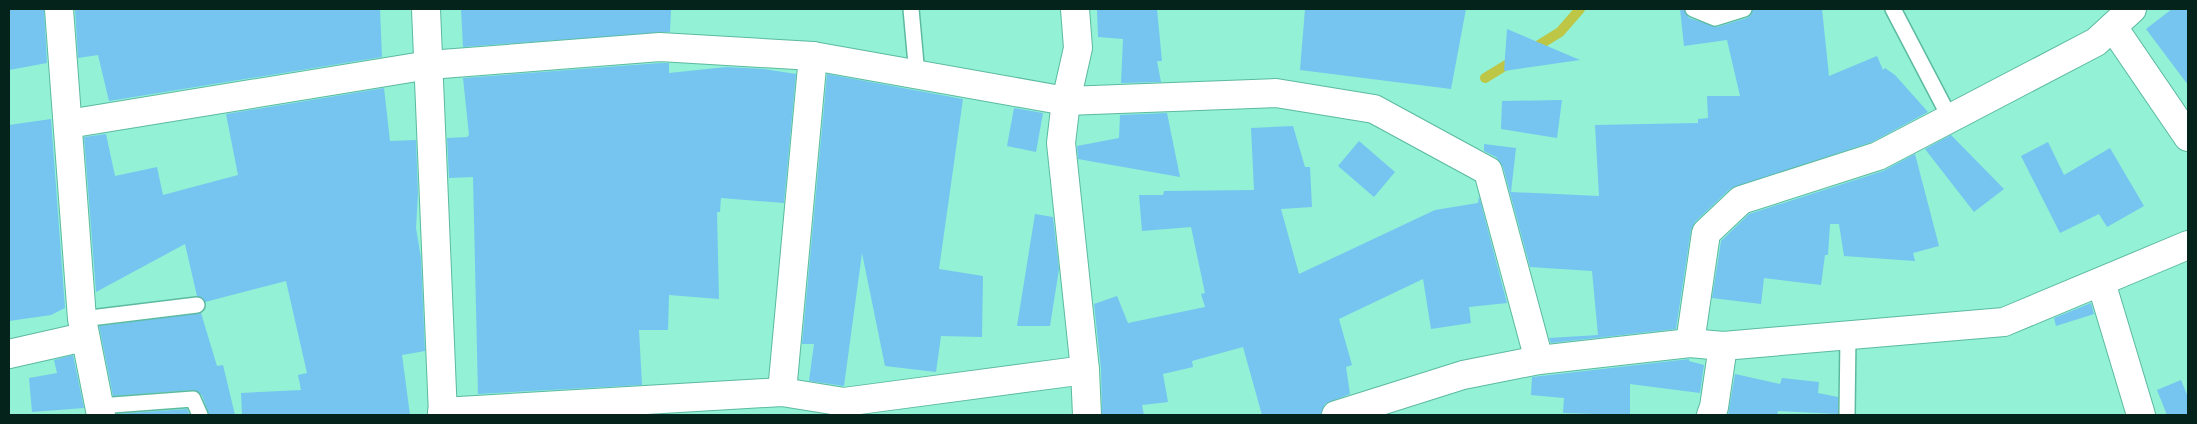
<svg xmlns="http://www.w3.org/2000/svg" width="2197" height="424" font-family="Rubik,sans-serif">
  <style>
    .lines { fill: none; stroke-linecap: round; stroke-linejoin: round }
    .stream { stroke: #bec646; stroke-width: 10 }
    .building { fill: #75c5f0 }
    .service-casing { stroke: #5bbaa0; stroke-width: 18 }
    .minor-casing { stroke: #5bbaa0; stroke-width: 30 }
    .tertiary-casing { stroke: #5bbaa0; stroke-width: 30 }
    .service { stroke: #fff; stroke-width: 15 }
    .minor { stroke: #fff; stroke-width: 28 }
    .tertiary { stroke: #fff; stroke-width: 28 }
  </style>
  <rect width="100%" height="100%" fill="#93f1d5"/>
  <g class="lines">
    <!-- stream -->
    <g class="stream">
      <path d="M1531 50 1560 32 1580 9"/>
      <path d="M1485 78 1516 59"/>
    </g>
  </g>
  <!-- building -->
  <g class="building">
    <path d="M9 9H44L47 63 9 70Z"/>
    <path d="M75 9H380L382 57 109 101 98 55 78 58Z"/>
    <path d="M461 9H671L670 32 463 47Z"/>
    <path d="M1097 9H1157L1162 61H1157L1161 82 1121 83 1123 39 1098 37Z"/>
    <path d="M1305 9H1466L1451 89 1300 70Z"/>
    <path d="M1680 9H1684L1689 18 1717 27 1747 18 1751 15 1753 9H1822L1829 76 1877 56 1883 70 1885 68 1895 75 1928 112 1872 142 1730 189 1695 222 1691 230 1676 329 1551 343 1549 338 1598 335 1592 271 1530 267 1503 167 1496 157 1484 151V144L1516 148 1511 192 1599 196 1595 125 1698 123V119L1708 118 1707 96H1740L1727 40 1684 46Z"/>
    <path d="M2172 9H2188V85L2146 29Z"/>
    <path d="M1507 29 1580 60 1504 71Z"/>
    <path d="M660 63H669V73L726 67 764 69 796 74 784 203 721 198 720 212H717L719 299 669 295 668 330H639L642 385 478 394 473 177 449 178 447 138 467 137 469 135 463 78Z"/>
    <path d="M827 74 963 99 939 269 983 276 982 337 941 336 936 372 885 366 862 253 844 386 809 381 814 344H802Z"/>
    <path d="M384 88 390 141 416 140 418 194 416 228 421 258 425 351 402 355 410 415H242L241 393 301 390 298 375 307 373 286 281 205 302 197 296 185 244 96 292 84 137 106 134 115 176 157 167 163 195 238 175 226 114Z"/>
    <path d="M1562 100 1557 138 1501 129 1502 101Z"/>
    <path d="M1014 108 1043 113 1036 152 1007 146Z"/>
    <path d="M1167 113 1180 177 1078 159 1077 146 1119 138 1120 115Z"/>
    <path d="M51 119 65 308 51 315 9 321V125Z"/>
    <path d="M1293 126 1305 167H1310L1312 207 1281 209 1299 274 1435 210 1478 203 1479 196 1507 303 1469 307 1471 323 1431 329 1423 279 1339 319 1352 365 1346 367 1350 394 1325 404 1321 414 1262 415 1243 347 1192 361 1193 367 1163 374 1168 402 1142 405 1144 415H1102L1101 369 1094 304 1117 296 1128 323 1205 307 1201 294 1205 293 1191 227 1142 231 1139 195H1163L1164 191 1254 190 1251 128Z"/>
    <path d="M1951 135 2004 189 1974 212 1925 149Z"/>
    <path d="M1359 141 1395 172 1374 197 1338 166Z"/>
    <path d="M2048 142 2064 175 2110 148 2144 206 2107 227 2099 214 2060 233 2021 156Z"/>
    <path d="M1915 154 1939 246 1913 253 1915 261 1844 256 1839 224H1830L1828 255H1825L1821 285 1764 278 1761 304 1712 298 1721 241 1749 214 1883 171Z"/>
    <path d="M1035 214 1053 217 1059 269 1050 326H1017Z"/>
    <path d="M2091 303 2094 314 2056 326 2054 318Z"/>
    <path d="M201 313 217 366 223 365 235 415H209L202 395 193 390 113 396 99 326Z"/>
    <path d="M73 355 84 408 32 412 29 378 57 373 54 360Z"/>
    <path d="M1689 359V361L1704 365 1700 393 1630 384V415L1563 413 1564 398 1531 395 1532 377Z"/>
    <path d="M1735 374 1780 384 1782 378 1819 382 1818 393 1838 397V414L1778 411 1777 415H1728Z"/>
    <path d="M2181 380 2188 397V415H2167L2157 390Z"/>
    <path d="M187 409 190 415H116V414Z"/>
  </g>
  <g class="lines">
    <defs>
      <g id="service">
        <path d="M911 9 917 75"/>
        <path d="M1693 9 1715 18 1744 9"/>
        <path d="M1893 9 1950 118"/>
        <path d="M82 319 197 305"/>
        <path d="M99 406 193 399 200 415"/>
        <path d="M1847 415 1848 335"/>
      </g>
      <g id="minor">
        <path d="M59 9 82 319 101 415"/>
        <path d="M1075 9 1078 48 1066 101 1061 143 1085 370 1087 415"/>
        <path d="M2113 27 2188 137"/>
        <path d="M68 124 429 65 660 47 813 56 1066 101 1276 93 1374 109 1488 171 1539 360"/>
        <path d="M2101 282 2141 415"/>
        <path d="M1690 343 1706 233 1741 200 1878 156 2096 42 2132 9"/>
        <path d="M9 354 84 337"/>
        <path d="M782 392 813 56"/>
        <path d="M442 412 782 392 844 402 1085 370"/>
        <path d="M1336 415 1463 375 1539 360 1690 343 1723 346 2004 322 2188 245"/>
        <path d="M1711 415 1714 407 1723 346"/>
      </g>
      <path id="tertiary" d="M426 9 443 415"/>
    </defs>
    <!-- service casing -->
    <use href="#service" class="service-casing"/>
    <!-- minor casing -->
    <use href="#minor" class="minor-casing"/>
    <!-- tertiary casing -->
    <use href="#tertiary" class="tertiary-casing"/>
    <!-- service -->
    <use href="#service" class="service"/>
    <!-- minor -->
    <use href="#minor" class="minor"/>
    <!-- tertiary -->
    <use href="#tertiary" class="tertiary"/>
  </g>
  <!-- border -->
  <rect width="2197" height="424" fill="none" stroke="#04231b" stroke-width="20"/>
</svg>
